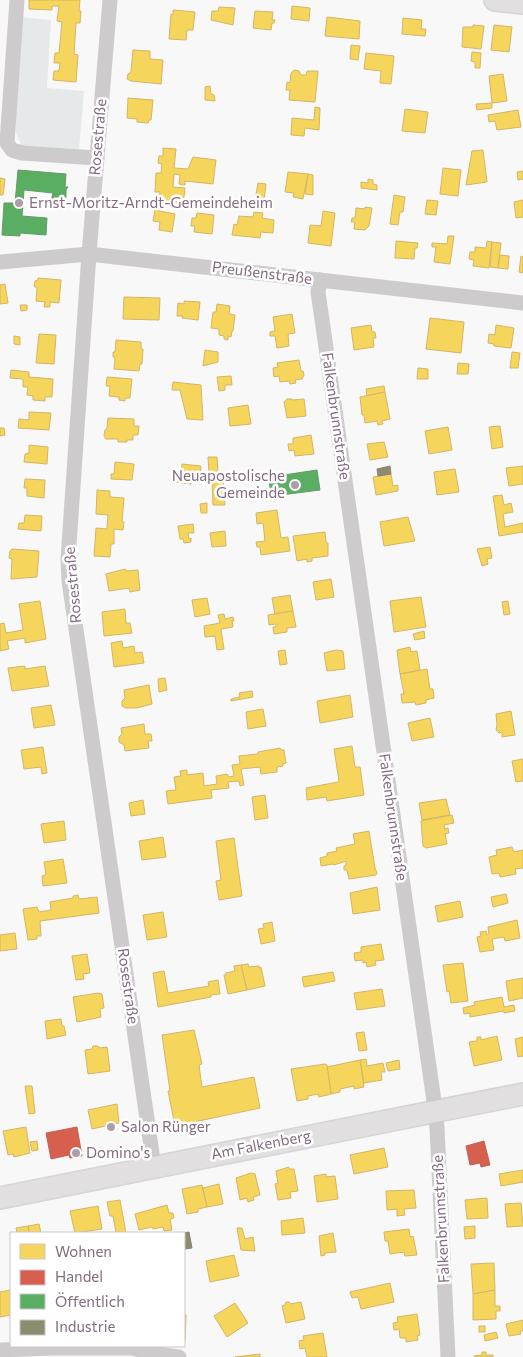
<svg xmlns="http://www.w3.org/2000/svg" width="523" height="1357" font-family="Commissioner,sans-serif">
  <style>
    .green { fill: #e6e9ea }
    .homes { fill: #f6d55c; stroke: #d4b567 }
    .shops { fill: #d6604d; stroke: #bd635c }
    .public { fill: #5aae61; stroke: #679a6a }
    .industry { fill: #8c8c6e; stroke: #8a8273 }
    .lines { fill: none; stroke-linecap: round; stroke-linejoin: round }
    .secondary-casing { stroke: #d6d5d6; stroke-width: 24 }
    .street { stroke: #cecbcd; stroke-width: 15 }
    .secondary { stroke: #e1dfe0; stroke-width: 21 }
    .poi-dot { fill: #ad9caa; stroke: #fff; stroke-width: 2 }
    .labels { text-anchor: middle; stroke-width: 5; stroke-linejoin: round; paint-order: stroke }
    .street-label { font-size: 15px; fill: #846b80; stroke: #fff }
    .poi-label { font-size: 15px; fill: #846b80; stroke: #fff; text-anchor: start }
  </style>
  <rect width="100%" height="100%" fill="#f8f8f8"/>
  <!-- green -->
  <path class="green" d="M20 17 51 20 47 88 84 91 79 149 22 146 16 133V86Z"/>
  <!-- homes -->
  <g class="homes">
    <path d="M29 0H80L79 11H81L80 23H76L74 54 78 55 76 82 53 80 54 71H59L60 63H54L55 53H59L62 22 57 21 59 6H52V10L29 9Z"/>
    <path d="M292 6 310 8 309 21 291 19Z"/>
    <path d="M219 7 235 8 233 25 211 20 212 11H218Z"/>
    <path d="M173 10 195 12 193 30H187L186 40 169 39 171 14 173 15Z"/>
    <path d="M255 11 273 12 272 20H275L274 23H272L271 30 253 28Z"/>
    <path d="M327 17 360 21 359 39 325 36Z"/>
    <path d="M403 18 422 20 421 29H426L425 36 402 34Z"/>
    <path d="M473 25 484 26 481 49 462 47 463 27H473Z"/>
    <path d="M494 25 512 27 509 52 491 50Z"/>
    <path d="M351 45 360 46 358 60 350 59Z"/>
    <path d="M133 50 150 51V59L163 60 161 84 131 81 127 79 128 74 131 72Z"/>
    <path d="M472 52 481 53 480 68H475V62L471 61Z"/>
    <path d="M366 53 394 56 391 84 380 83 381 71 364 69Z"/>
    <path d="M294 70 299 71 301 75H306L307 71H318L315 102 289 100 290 90H286L287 82 290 83 291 73Z"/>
    <path d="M503 74 507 101 492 103 489 76Z"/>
    <path d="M210 86 211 94 214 95 215 101 205 100V87Z"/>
    <path d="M128 98 153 100 151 120H149L148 123 137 122V119L127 118Z"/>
    <path d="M492 103V108L477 110 476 104Z"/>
    <path d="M315 107 320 108 319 130 305 128 304 136 291 135 292 118 314 120Z"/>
    <path d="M405 109 428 112 425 133 402 131Z"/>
    <path d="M518 110 521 127 497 130 495 121 489 122 488 115Z"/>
    <path d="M163 148 176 149 174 168 188 169 193 157 216 160 213 184 185 181V185L179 184 180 175 174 174 173 187 185 188 183 206 177 205V202L159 200 160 192H155L156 173H161L162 164 158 163 159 156H163Z"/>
    <path d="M483 150 487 182 466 185 472 151Z"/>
    <path d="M443 168 461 170 458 196 440 194Z"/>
    <path d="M523 171V179L518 180 517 172Z"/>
    <path d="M288 172 308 174 303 199 293 197 294 193 285 192Z"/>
    <path d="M308 174 313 175V195L305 194Z"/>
    <path d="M0 178 5 179 3 195H0Z"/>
    <path d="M368 179 373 180V184L377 185V190L361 188V182L368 183Z"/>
    <path d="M258 183 266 184 264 201 255 200Z"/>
    <path d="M394 195 405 197 403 212H400L398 225 390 224Z"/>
    <path d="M427 200 438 201 436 215 425 214Z"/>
    <path d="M523 200V217L516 218 514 202Z"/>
    <path d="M365 207 372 208 369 226 365 230 354 229 355 222H351L352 218H355L356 208 365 209Z"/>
    <path d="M155 210 175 214 172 232 159 230 160 222 153 221Z"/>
    <path d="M323 211 335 213 331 246 308 243 310 225 321 226Z"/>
    <path d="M254 212 263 213 262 218 274 220 273 233 261 232 260 238 232 235 234 224 237 225 239 216 253 217Z"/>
    <path d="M197 213 214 215 212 234 194 232 195 226H191L192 218H196Z"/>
    <path d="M448 236H454L450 264 434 262 436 247H432V243L447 244Z"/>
    <path d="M396 241 418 243 417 248H415L414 259 395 258Z"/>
    <path d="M487 241 492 242 489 268 473 266 474 260 469 259 470 252H475V247L486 248Z"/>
    <path d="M492 242 501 243 498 268 490 267Z"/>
    <path d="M500 255 509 256 508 269 498 268Z"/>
    <path d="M521 256 523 257V273L519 272Z"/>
    <path d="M38 278 61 280 59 303 50 302V307H44L45 302 36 301 37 288 34 286 35 281 38 280Z"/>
    <path d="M5 284 8 303 0 304V285Z"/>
    <path d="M124 297 160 298 159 320 123 319Z"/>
    <path d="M184 301 200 302 198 320 182 318 183 316H177L178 303 184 304Z"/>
    <path d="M217 304 230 306 229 314 235 315 233 331H232L231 337 228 336V340L224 339V336L219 335V329L211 328 213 312H216Z"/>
    <path d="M20 305H27V310L21 311Z"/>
    <path d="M292 314 295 333 288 334 289 346 277 348 275 336H270V332L275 331 273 317Z"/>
    <path d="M430 318 464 322 461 353 426 349Z"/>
    <path d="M371 325 372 332H375L376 338H373L374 347 354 350 351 328Z"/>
    <path d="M496 325 514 328 511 348 494 346V344L488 343 489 334 495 335Z"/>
    <path d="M39 334 56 335 54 364 36 363Z"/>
    <path d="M14 336 20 337V345L14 344Z"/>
    <path d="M116 340 141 342V349H143L142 364H140L139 371 114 369 115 358 113 357V352H115Z"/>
    <path d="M205 350 218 352V362L203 366Z"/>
    <path d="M512 352 520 353 518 368H510Z"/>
    <path d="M299 360 301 371H303L304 375 302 379 295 380 296 383 290 384 289 381 280 382 279 376 274 377 273 368 278 367 277 363Z"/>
    <path d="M458 363 469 364 468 374H457Z"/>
    <path d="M418 368 428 369V379H417Z"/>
    <path d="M11 370 29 372V377L53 379 52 397H45V401L33 400V396L27 395 28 387H23V379L10 378Z"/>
    <path d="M231 376 232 385H225V390L219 391 217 377Z"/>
    <path d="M107 377 132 379 130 398H125V401L119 400V397L109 396 110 386H106Z"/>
    <path d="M173 382 201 385 203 420 187 419 180 390H172Z"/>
    <path d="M384 386 385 392 367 396 366 389Z"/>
    <path d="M385 392 390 419 382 421 383 424 378 425 377 421 365 423 364 415H362L360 397Z"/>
    <path d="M287 399H291L293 400 304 399 306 416 287 418 284 402Z"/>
    <path d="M248 405 251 424 230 426 228 408Z"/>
    <path d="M29 412 51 413 49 430 18 428 19 419 29 420Z"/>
    <path d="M108 418 134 419V426H139L138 435H133V440H127V442H118V439H106L104 436 105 430 107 428Z"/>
    <path d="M500 426 503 447 492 449 489 427Z"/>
    <path d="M448 427 452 450 429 454 425 431Z"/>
    <path d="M0 428H4L5 435 0 436Z"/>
    <path d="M311 435 314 454 295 456 294 450 289 451 288 444H293V438Z"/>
    <path d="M384 442 388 457 370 460 367 444Z"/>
    <path d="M29 445 48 447 47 464 24 462 25 454 29 453Z"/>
    <path d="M208 457H217L218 473 209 474Z"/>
    <path d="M115 462 134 464 132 480 111 479V474H114Z"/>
    <path d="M182 464 201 466 200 477 192 476 191 484 175 482 176 471 181 472Z"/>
    <path d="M523 466V484L509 486 506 468Z"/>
    <path d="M455 469 459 492 437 495 434 472Z"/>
    <path d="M391 474 393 486 398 485V491L376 495 373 477Z"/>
    <path d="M223 478 225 505H213L212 479Z"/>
    <path d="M25 479 45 480 44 498 27 496V488H24Z"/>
    <path d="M97 490 110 491V497L124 498 122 522H124L123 530 114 529V544H111L110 557 94 556 96 528 107 529 108 515 96 514Z"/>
    <path d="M502 495 504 505 511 503 513 512 503 514 505 527 523 523V532L499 536 493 496Z"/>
    <path d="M207 503V513H201L200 504Z"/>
    <path d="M277 510 281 538 288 537 290 551 261 555 260 547H257L256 542 265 541 263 523 257 524 256 513Z"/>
    <path d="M25 515 42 516 41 531 18 529 19 523H24Z"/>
    <path d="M408 517 415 541 384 546 380 522Z"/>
    <path d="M193 524 194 533H188L189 539 191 538V542L184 543 183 539H180L178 526Z"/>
    <path d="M225 531 226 546 212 547 210 533Z"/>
    <path d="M325 532 326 542 328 543V556L312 558V561L307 562V559L297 561 293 536Z"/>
    <path d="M490 547 492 558 487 559 488 564 482 566 477 549Z"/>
    <path d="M12 549 39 551 37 577 11 579 12 559 9 558 10 551Z"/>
    <path d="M125 569 127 571 138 570 140 590 130 592 129 588 109 591 106 574Z"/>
    <path d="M331 579 334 597 316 600 313 582Z"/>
    <path d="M290 595 293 611 275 614 272 598Z"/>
    <path d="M421 597 426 627 394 632 390 601Z"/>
    <path d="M207 598 210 614 195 617 192 600Z"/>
    <path d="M40 601 46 639 25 643V638L7 641 9 649 0 651V624L4 623 6 633 23 630 19 604Z"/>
    <path d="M508 601 510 614 504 615 502 602Z"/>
    <path d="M125 609 126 623H130L132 633 104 636 102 612Z"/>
    <path d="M293 611 296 627 287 628V632L274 634 273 627H276V624L269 625 268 615Z"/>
    <path d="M224 614 225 619 233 617 234 621H232L233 627 221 629 224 649 217 650 215 636 205 637 204 626 220 623 218 615Z"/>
    <path d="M424 631 425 638 415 640 413 634Z"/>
    <path d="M122 641 123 648 134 646 135 653 142 652 144 663 114 667 111 643Z"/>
    <path d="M410 647 411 652 417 651 420 670 400 674 397 650Z"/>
    <path d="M285 650 287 664 280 665 278 651Z"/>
    <path d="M336 650 343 651 345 669 327 671 324 653Z"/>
    <path d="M25 666V669L45 666 49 686 12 691 8 668Z"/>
    <path d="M427 669 430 689H433L434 698 426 700V703L416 705 415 702 402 703 401 694H404L400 674Z"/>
    <path d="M165 678 167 690 159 692 158 679Z"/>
    <path d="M149 685 152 704 137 708H126L122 706V701L125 698 124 690Z"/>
    <path d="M252 691 253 697 231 701V699L240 697 239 693Z"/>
    <path d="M350 695 353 717 320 723 317 701Z"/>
    <path d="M51 705 55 725 34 728 31 708Z"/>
    <path d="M263 709 266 726 248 729 246 712Z"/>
    <path d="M511 711 515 735 502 737V732L499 733 496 730 497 725 496 714Z"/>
    <path d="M430 718 434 737 412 741 408 723Z"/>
    <path d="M144 724 145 734H151L152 741H148L149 748 125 751 124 745 119 742V737L122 734 121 728Z"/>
    <path d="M352 746 355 767H360L364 795 327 801 326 797 307 800 306 788 338 782 339 781 334 749Z"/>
    <path d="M43 747 47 773 42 774 41 767 24 769 21 750Z"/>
    <path d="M280 748 281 750H284L286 763 283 764V766L277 767V772L261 774 260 767 241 769 244 785 240 786 239 781 228 782 229 788 211 790 212 798 168 804 166 791 176 790 174 777 181 776 180 771 187 770V775L203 773 204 786 217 784 216 776 227 774 229 777 234 776 232 765 240 764 239 756 258 754V752Z"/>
    <path d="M523 759V781L516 782 512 761Z"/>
    <path d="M265 795 268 818 255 820 252 797Z"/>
    <path d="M446 799 450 815 422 820 419 803Z"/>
    <path d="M143 800 145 814 131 816 129 803Z"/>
    <path d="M452 815 454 823 444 825 445 829 448 828 449 833 445 834 447 844 426 848 423 846 421 821Z"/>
    <path d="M64 821 66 840 44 843 41 824Z"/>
    <path d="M369 831 375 868 377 873 376 875 349 879 347 870H344V866L346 865V861L334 865 333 864 321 866 320 858 327 856V853L337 851 336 848 355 844 353 834Z"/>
    <path d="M163 837 166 857 142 860 139 841Z"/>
    <path d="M234 838 242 896 219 900 216 881 221 880 216 841Z"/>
    <path d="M512 847 514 852 523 850V868L515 869 516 874 500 877 499 873 492 874 489 857 497 855 496 850Z"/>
    <path d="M63 859 67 883 43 886 42 876 46 875 44 862Z"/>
    <path d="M377 887 380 910 353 914 350 893Z"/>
    <path d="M506 894 508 903 493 907 491 897Z"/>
    <path d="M78 895 79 899 97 897 99 913 40 921 41 936H37V939L28 940 23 909 37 907 39 912 51 910 50 902 73 898V896Z"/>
    <path d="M460 901 463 917 438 922 435 906Z"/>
    <path d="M163 912 167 937 147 940 143 915Z"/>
    <path d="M517 920 520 938 505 941 504 937 492 939 494 950 480 952 477 937 481 936 480 932 486 931 487 935 489 934 488 927Z"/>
    <path d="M272 922 275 941 261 944 258 929 264 928 263 924Z"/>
    <path d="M15 933 17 949 0 951V935Z"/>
    <path d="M381 944 384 960 375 961 376 965 367 967 366 962 363 963V960L355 961 354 953 361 952V947Z"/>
    <path d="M87 954 90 973 83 974 84 979 76 980 72 956Z"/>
    <path d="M463 963 468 1001 451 1003 449 991 447 992 443 965Z"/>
    <path d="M248 964 249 967 259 966V968L261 967 265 986 247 990 241 965Z"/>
    <path d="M241 965 247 990 228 994 224 975H226V973L235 971 234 966Z"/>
    <path d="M164 971 168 993 209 986 208 982 218 980 220 994 211 995V997L158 1007 153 973Z"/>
    <path d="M333 972 335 981 304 987 302 977Z"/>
    <path d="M523 978V998L509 1001 506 981Z"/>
    <path d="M382 989 385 1006 357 1010 354 993Z"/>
    <path d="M98 993 102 994 104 1008 100 1009 101 1017 77 1022 73 997Z"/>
    <path d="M502 997 504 1007 514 1005 515 1011 504 1013V1011L470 1017V1013L464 1014 463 1008 475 1005 474 1002Z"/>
    <path d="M61 1019 62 1026H64L66 1035 47 1039 45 1021Z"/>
    <path d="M194 1030 202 1064 199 1065 202 1087 254 1077 260 1108 175 1126 168 1091H170L162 1035Z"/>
    <path d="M364 1032 367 1050 359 1051 356 1033Z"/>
    <path d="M497 1036 502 1060 474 1066 469 1042 477 1041V1037H481V1040Z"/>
    <path d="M523 1037V1056L518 1057 515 1039Z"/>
    <path d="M93 1046H98L100 1048 107 1047 110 1071 88 1074 85 1050 92 1049Z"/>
    <path d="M366 1059 367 1066 383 1063 385 1072H381L382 1080 364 1083 360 1060Z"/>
    <path d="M360 1060 364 1087 354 1089V1086L340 1089V1092L331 1094 327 1067Z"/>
    <path d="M399 1060 400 1069 388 1071 386 1063Z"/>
    <path d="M325 1064 327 1065 331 1094 319 1097 318 1094 308 1096V1099L297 1101 291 1069Z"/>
    <path d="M25 1086H32L35 1113 29 1114Z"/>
    <path d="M117 1104 119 1123 92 1129 88 1110Z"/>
    <path d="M26 1127 30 1153 14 1157 13 1154 8 1155 3 1131Z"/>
    <path d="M37 1141 38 1150 32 1151 30 1142Z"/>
    <path d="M384 1148 388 1167 354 1174 350 1155Z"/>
    <path d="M289 1167V1169H294L298 1191 290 1192 291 1198 278 1200 275 1184 278 1183 276 1171Z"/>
    <path d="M523 1170V1182L501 1186 499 1174Z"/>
    <path d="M251 1173 255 1174 260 1195 253 1197 254 1200 248 1202 247 1198 240 1200 236 1178Z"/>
    <path d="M326 1174V1177L335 1176 338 1199 317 1202 314 1176Z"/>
    <path d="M219 1184 223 1204 207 1207 203 1188Z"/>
    <path d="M202 1185 207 1207 198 1209V1212L187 1214 182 1189Z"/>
    <path d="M414 1190 416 1208 404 1209 405 1215 397 1216V1209L387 1210 386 1191Z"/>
    <path d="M487 1198 488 1218 467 1219 465 1200Z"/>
    <path d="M120 1200 126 1233H116L113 1216H110L107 1202Z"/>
    <path d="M521 1203 523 1226 507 1227 505 1204Z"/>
    <path d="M167 1205 169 1213H173L174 1218 170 1219 172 1230 164 1231 163 1227 153 1229 152 1227 139 1230 135 1214Z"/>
    <path d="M98 1206 102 1229 75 1233 70 1211Z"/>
    <path d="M303 1218 305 1233 282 1235 281 1221Z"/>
    <path d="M39 1224 41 1233H29L28 1226Z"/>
    <path d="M28 1226 29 1233H17L16 1228Z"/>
    <path d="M475 1226V1238L465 1239 464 1227Z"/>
    <path d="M237 1228H242L245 1239 253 1237 255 1251 241 1250Z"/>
    <path d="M409 1229 410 1237 413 1236 417 1255 405 1256 404 1252 390 1254 388 1241H385L384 1232Z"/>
    <path d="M333 1233 336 1252 325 1253V1255L321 1256 319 1236Z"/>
    <path d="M234 1255 239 1276 210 1282 206 1261Z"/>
    <path d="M494 1263 495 1290 473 1294 471 1264Z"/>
    <path d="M390 1283 394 1302 361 1309 358 1297 352 1298 350 1292Z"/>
    <path d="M11 1290V1315L0 1317V1292Z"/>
    <path d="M495 1290V1306H500V1311H496V1319L473 1320V1294Z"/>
    <path d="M286 1302H289L291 1304 301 1302 305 1319 286 1323 282 1306 285 1305Z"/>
    <path d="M235 1303 248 1323 227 1337 214 1316Z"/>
    <path d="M417 1314 420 1335 417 1336 418 1340 406 1342V1338H400L399 1329 394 1330 393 1323 398 1322 397 1317Z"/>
    <path d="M184 1315H186L185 1340H184Z"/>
    <path d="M523 1320V1331H520L521 1334 509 1336 506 1324Z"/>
    <rect x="479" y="1326" width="6" height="6"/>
    <path d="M496 1332 498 1338 485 1341 484 1335Z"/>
    <path d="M323 1333 327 1357H307L305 1348 300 1349 299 1341 304 1340 303 1336Z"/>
    <path d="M482 1352H486V1355H493V1357H474V1356L482 1355Z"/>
    <path d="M260 1354V1357H235Z"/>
  </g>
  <!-- shops -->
  <g class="shops">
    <path d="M77 1127 82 1156 70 1158 69 1155 51 1159 46 1133Z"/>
    <path d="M484 1141 490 1165 481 1167 480 1163 470 1165 466 1146Z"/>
  </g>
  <!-- public -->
  <g class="public">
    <path d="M18 170 66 174 65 187H68L66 190V202L63 201H51L53 193 24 190 22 216 47 218 46 235 20 233V236L2 235 4 203H15Z"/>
    <path d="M317 470 320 490 281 495 280 491 271 493 269 481 278 480 277 476Z"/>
  </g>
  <!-- industry -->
  <g class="industry">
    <path d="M390 466 391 474 378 476 377 469Z"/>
    <path d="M189 1232 192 1248 185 1249 183 1233Z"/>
  </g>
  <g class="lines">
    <defs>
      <g id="secondary">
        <path d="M495 0 523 3"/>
        <path d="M0 1198 523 1094"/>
      </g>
    </defs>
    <!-- secondary casing -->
    <use href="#secondary" class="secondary-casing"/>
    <!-- street -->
    <g class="street">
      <path d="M17 0 7 143 12 150 22 153 97 158"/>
      <path d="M110 0 89 254 68 559 69 581 154 1167"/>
      <path d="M0 262 89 254 523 303"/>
      <path d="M320 280 318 292 433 1094 437 1128 448 1357"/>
      <path d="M0 1350 54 1348H132L156 1354 179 1357"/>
    </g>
    <!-- secondary -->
    <use href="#secondary" class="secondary"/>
  </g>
  <!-- markers -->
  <g class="poi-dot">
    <circle cx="19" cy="203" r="5"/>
    <circle cx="295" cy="485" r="5"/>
    <circle cx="111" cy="1127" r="5"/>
    <circle cx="76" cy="1153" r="5"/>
  </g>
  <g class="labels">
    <!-- street labels -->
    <g class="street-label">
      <text transform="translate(98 137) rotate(-85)" y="5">Rosestraße</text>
      <text transform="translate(262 273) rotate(7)" y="5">Preußenstraße</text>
      <text transform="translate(336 416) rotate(82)" y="5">Falkenbrunnstraße</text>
      <text transform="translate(73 585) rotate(-95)" y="5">Rosestraße</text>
      <text transform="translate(393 817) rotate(82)" y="5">Falkenbrunnstraße</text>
      <text transform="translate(128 986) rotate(82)" y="5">Rosestraße</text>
      <text transform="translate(261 1145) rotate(-11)" y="5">Am Falkenberg</text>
      <text transform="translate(441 1219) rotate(-93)" y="5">Falkenbrunnstraße</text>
    </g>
    <!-- poi labels -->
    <g class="poi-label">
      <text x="29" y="208">Ernst-Moritz-Arndt-Gemeindeheim</text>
      <text x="285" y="481" text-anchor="end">Neuapostolische<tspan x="285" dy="17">Gemeinde</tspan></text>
      <text x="121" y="1132">Salon Rünger</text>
      <text x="86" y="1158">Domino's</text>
    </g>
  </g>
  <!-- legend -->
  <rect x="10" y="1232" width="175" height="115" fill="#ffffff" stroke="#cec4cc"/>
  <rect x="20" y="1244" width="25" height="15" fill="#f6d55c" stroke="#cec4cc"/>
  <text x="55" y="1257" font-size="15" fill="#846b80">Wohnen</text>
  <rect x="20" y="1270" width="25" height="15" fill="#d6604d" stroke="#cec4cc"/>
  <text x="55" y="1282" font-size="15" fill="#846b80">Handel</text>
  <rect x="20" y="1294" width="25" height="15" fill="#5aae61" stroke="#cec4cc"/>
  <text x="55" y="1307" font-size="15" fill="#846b80">Öffentlich</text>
  <rect x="20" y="1320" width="25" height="15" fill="#8c8c6e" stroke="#cec4cc"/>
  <text x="55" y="1332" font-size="15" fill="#846b80">Industrie</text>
</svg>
